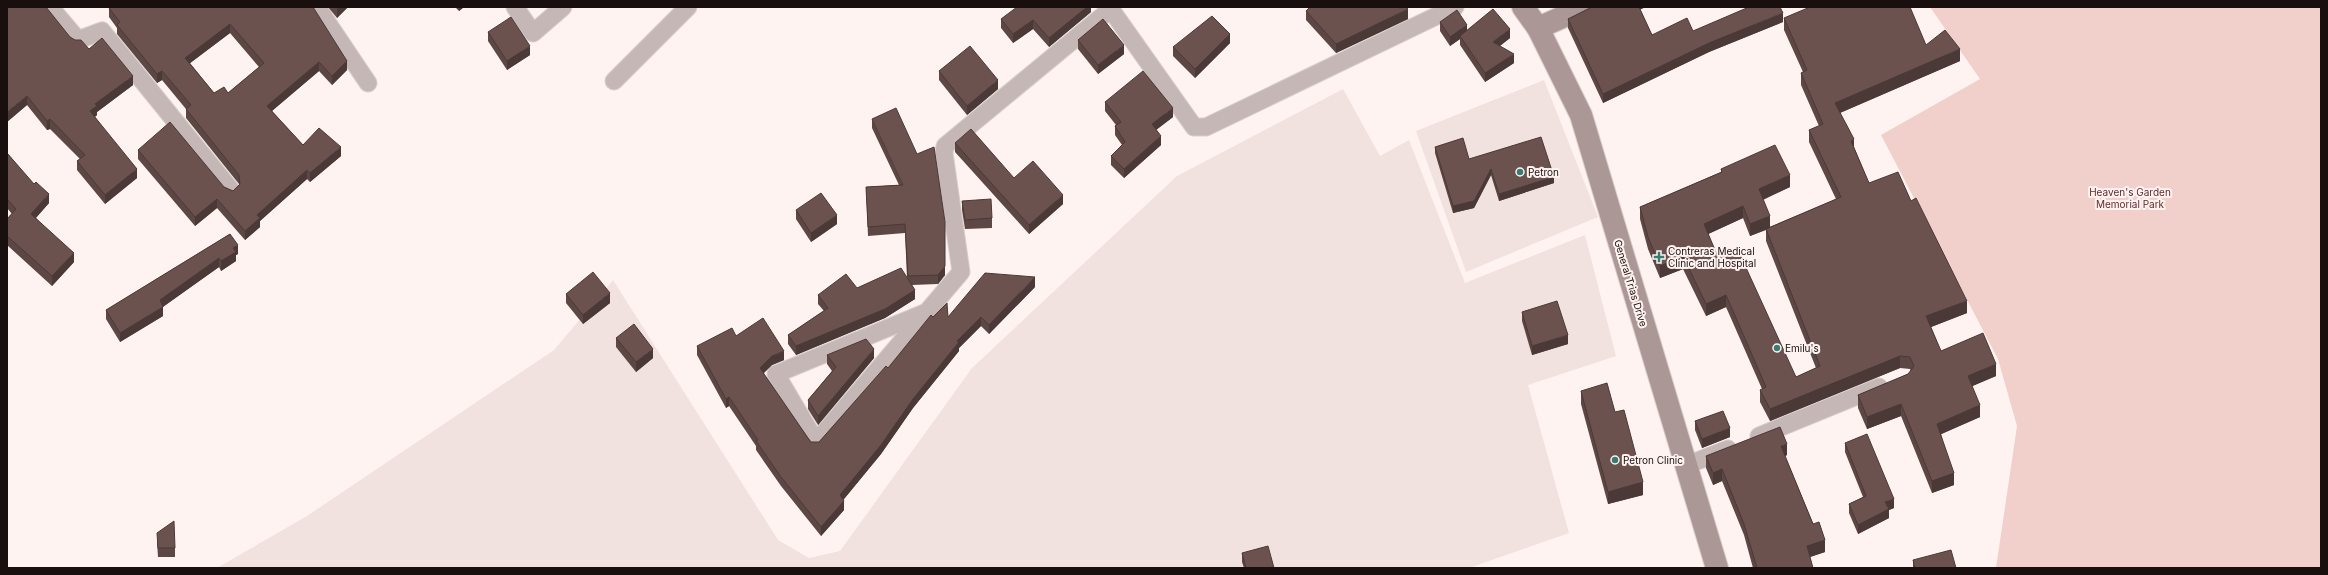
<svg xmlns="http://www.w3.org/2000/svg" width="2328" height="575" font-family="Inter,sans-serif">
  <style>
    .built { fill: #f1e1df }
    .green { fill: #f1cfcb }
    .lines { fill: none; stroke-linecap: round; stroke-linejoin: round }
    .street-casing { stroke: #dacfcd; stroke-width: 19 }
    .secondary-casing { stroke: #dacfcd; stroke-width: 24 }
    .street { stroke: #c4b7b5; stroke-width: 17 }
    .secondary { stroke: #ab9896; stroke-width: 22 }
    .wall { fill: #5c4744; fill-rule: evenodd }
    .shaded-wall { fill: #4b3937 }
    .building { fill: #6b524f; stroke: #4b3937; fill-rule: evenodd }
    .poi-dot { fill: #367c72; stroke: #fff3f1; stroke-width: 1.5 }
    .labels { text-anchor: middle; stroke-width: 4; stroke-linejoin: round; paint-order: stroke }
    .poi-label { font-size: 10px; fill: #190f0e; stroke: #fff3f1; text-anchor: start }
    .park-label { font-size: 10px; fill: #5e2b28; stroke: #fff3f1 }
    .street-label { font-size: 10px; fill: #190f0e; stroke: #fff3f1 }
  </style>
  <rect width="100%" height="100%" fill="#fff3f1"/>
  <!-- built -->
  <g class="built">
    <path d="M1544 80 1598 217 1466 272 1416 131Z"/>
    <path d="M1343 89 1380 156 1409 140 1465 283 1585 235 1616 356 1528 385 1569 533 1469 568H217L307 516 554 350 613 280 778 540 809 558 840 551 972 368 1177 176Z"/>
  </g>
  <!-- green -->
  <path class="green" d="M1930 7H2321V568H1996L2017 426 1998 359 1881 135 1980 79Z"/>
  <g class="lines">
    <defs>
      <g id="street">
        <path d="M50 7 78 40 102 31 231 190"/>
        <path d="M317 7 368 83"/>
        <path d="M515 7 533 33 563 7"/>
        <path d="M614 81 688 7"/>
        <path d="M929 311 776 374 816 442 961 272 944 153 945 146 1106 13 1112 11 1194 127H1206L1455 7"/>
        <path d="M1759 436 1879 387"/>
        <path d="M1687 465 1728 449"/>
      </g>
      <g id="secondary">
        <path d="M1523 7 1538 28 1581 115 1717 568"/>
        <path d="M1538 28 1585 7"/>
      </g>
    </defs>
    <!-- street casing -->
    <use href="#street" class="street-casing"/>
    <!-- secondary casing -->
    <use href="#secondary" class="secondary-casing"/>
    <!-- street -->
    <use href="#street" class="street"/>
    <!-- secondary -->
    <use href="#secondary" class="secondary"/>
  </g>
  <!-- wall -->
  <g class="wall">
    <path d="M313 7 347 70 332 85 319 71 272 111 303 145 341 156 310 182 307 179 260 221V227L245 240 217 208 195 226 138 159V150L224 187 233 191 239 185V184L186 118V109L162 80 157 83 117 34V28L109 17V8ZM230 33 259 67 228 93H214L190 63Z"/>
    <path d="M328 7H348L337 18Z"/>
    <path d="M455 7H464L459 11Z"/>
    <path d="M1091 7V12L1049 47 1033 29 1013 43 1001 28V19Z"/>
    <path d="M1592 7H1646L1640 9 1652 35 1783 22 1709 52 1603 103 1568 28V19Z"/>
    <path d="M1306 11 1408 19 1336 53 1306 20Z"/>
    <path d="M1784 18 1926 45 1960 61 1840 113 1854 147 1869 183 1911 201 1967 313 1931 327 1941 351 1996 376 1972 386 1980 417 1941 434 1954 485 1932 493 1901 416 1867 429 1858 408V395L1908 374 1911 371 1910 369 1900 368 1770 421 1760 402V390L1762 389 1726 307 1706 316 1683 269 1660 278 1648 249 1640 219V207L1721 172V169L1790 187 1763 200 1770 227 1836 199 1809 142V130L1819 126 1801 85V73L1803 72 1784 30ZM1743 218 1750 236 1766 230V241L1816 368 1796 377 1718 257 1708 234Z"/>
    <path d="M1440 22 1467 30 1510 38 1500 46 1514 63 1485 82 1460 45V39L1450 46 1440 31Z"/>
    <path d="M488 32 530 55 507 70 488 41Z"/>
    <path d="M70 37 89 49 133 85 97 112V115L95 117 137 178 105 204 77 170V161L80 159 50 129 47 130 27 105 7 122Z"/>
    <path d="M1078 40 1124 54 1098 74 1078 49Z"/>
    <path d="M1230 43 1195 78 1173 56V47Z"/>
    <path d="M939 71 998 89 967 115 939 80Z"/>
    <path d="M1105 102 1173 117 1156 130 1161 145 1124 178 1111 165V156L1122 145 1115 135V126L1116 125 1105 111Z"/>
    <path d="M872 119 945 275 938 284 912 285 915 299 885 318 796 355 788 344V335L824 311 818 304V295L857 288 907 278 905 233 868 236 866 187 899 185 872 128Z"/>
    <path d="M955 143 1014 178 1063 204 1029 234 955 152Z"/>
    <path d="M1435 147 1469 159 1554 183 1499 201 1491 175 1474 208 1453 213 1435 153Z"/>
    <path d="M7 153 49 203 36 218 74 262 52 286 7 245V219L12 214 7 208Z"/>
    <path d="M962 201 992 218V228L965 229 962 210Z"/>
    <path d="M796 210 837 224 811 242 796 219Z"/>
    <path d="M230 234 238 254 236 255V261L221 271 219 267 163 307V316L120 342 106 319V310Z"/>
    <path d="M1035 287 989 334 981 326 959 348V351L913 408 881 454 843 500 844 510 821 536 781 486 756 450V446L729 406 726 408 697 355V346L736 336 784 360 772 365 763 373 808 438 811 442H819L888 368 933 317H948Z"/>
    <path d="M566 294 610 303 583 324 566 303Z"/>
    <path d="M1522 312 1568 344 1532 355 1522 321Z"/>
    <path d="M616 338 653 358 636 372 616 347Z"/>
    <path d="M827 355 874 358 818 425 808 409V400L832 371 827 364Z"/>
    <path d="M1581 391 1615 412 1643 495 1608 504 1581 404Z"/>
    <path d="M1695 421 1730 437 1702 448 1695 430Z"/>
    <path d="M1845 443 1894 508 1889 510V518L1858 534 1849 513V504L1863 497 1845 452Z"/>
    <path d="M1787 455 1785 456 1825 552 1810 557 1813 568H1753L1744 535 1722 481 1713 485 1706 468V456Z"/>
    <path d="M157 542 175 548V557H158Z"/>
    <path d="M1242 553 1274 568H1244L1242 562Z"/>
    <path d="M1913 560 1956 568H1913Z"/>
  </g>
  <!-- shaded-wall -->
  <g class="shaded-wall">
    <path d="M339 7H348L337 18V9Z"/>
    <path d="M459 7H464L459 11Z"/>
    <path d="M1087 7H1091V12L1049 47V38Z"/>
    <path d="M1637 7H1646L1637 11Z"/>
    <path d="M1408 9V19L1336 53V44Z"/>
    <path d="M1783 13V22L1709 52 1603 103V94L1709 43Z"/>
    <path d="M1033 20V29L1013 43V34Z"/>
    <path d="M230 24V33L185 67V58Z"/>
    <path d="M1467 25V34L1460 36V39L1450 46V37Z"/>
    <path d="M1510 29V38L1493 51V42Z"/>
    <path d="M1230 34V43L1195 78V69Z"/>
    <path d="M1124 45V54L1098 74V65Z"/>
    <path d="M530 46V55L507 70V61Z"/>
    <path d="M1960 49V61L1835 115V103Z"/>
    <path d="M1514 54V63L1485 82V73Z"/>
    <path d="M347 61V70L332 85V76Z"/>
    <path d="M319 62V71L267 115V106Z"/>
    <path d="M162 71V80L157 83V74Z"/>
    <path d="M133 76V85L97 112V115L90 120V111L95 104Z"/>
    <path d="M998 80V89L967 115V106Z"/>
    <path d="M27 96V105L7 122V112Z"/>
    <path d="M1173 108V117L1152 133V124Z"/>
    <path d="M50 119V129L47 130V121Z"/>
    <path d="M1161 136V145L1124 178V169Z"/>
    <path d="M1854 139V151L1851 141Z"/>
    <path d="M341 147V156L310 182V173Z"/>
    <path d="M137 169V178L105 204V195Z"/>
    <path d="M1491 169V175L1474 208 1453 213V206Z"/>
    <path d="M307 170V179L260 221V227L245 240V231L257 215Z"/>
    <path d="M1790 175V187L1759 201V189Z"/>
    <path d="M1554 177V183L1499 201V194Z"/>
    <path d="M49 194V203L31 223V214Z"/>
    <path d="M1063 195V204L1029 234V225Z"/>
    <path d="M217 199V208L195 226V217Z"/>
    <path d="M1743 206V218L1704 236V224Z"/>
    <path d="M837 215V224L811 242V233Z"/>
    <path d="M1770 216V228L1750 236V224Z"/>
    <path d="M238 245V254L236 255V261L221 271V261L233 248Z"/>
    <path d="M74 253V262L52 286V276Z"/>
    <path d="M1683 256V269L1660 278V266Z"/>
    <path d="M219 258V267L161 308 163 307V316L120 342V333L160 300Z"/>
    <path d="M945 266V275L938 284V275Z"/>
    <path d="M1035 277V287L989 334V325Z"/>
    <path d="M915 290V299L885 318 796 355V346Z"/>
    <path d="M610 293V303L583 324V315Z"/>
    <path d="M1726 295V307L1706 316V304Z"/>
    <path d="M1967 301V313L1926 329V316Z"/>
    <path d="M981 317V326L959 348V351L913 408 881 454 840 504V495L957 341Z"/>
    <path d="M1568 335V344L1532 355V346Z"/>
    <path d="M653 349V358L636 372V362Z"/>
    <path d="M874 349V358L818 425V416Z"/>
    <path d="M784 351V360L772 365 760 377V368L772 356Z"/>
    <path d="M1900 356V368L1770 421V409Z"/>
    <path d="M1996 364V376L1968 388V376Z"/>
    <path d="M729 397V406L726 408V399Z"/>
    <path d="M1901 404V416L1867 429V417Z"/>
    <path d="M1980 405V417L1937 436V424Z"/>
    <path d="M1730 428V437L1702 448V439Z"/>
    <path d="M1787 444V455L1781 458V446Z"/>
    <path d="M1722 469V481L1713 485V473Z"/>
    <path d="M1954 473V485L1932 493V481Z"/>
    <path d="M1643 482V495L1608 504V492Z"/>
    <path d="M1894 499V508L1889 510V518L1858 534V525L1885 502Z"/>
    <path d="M844 501V510L821 536V527Z"/>
    <path d="M1825 540V552L1807 558V546Z"/>
  </g>
  <!-- building -->
  <g class="building">
    <path d="M7 7H46L70 37 75 40H81L89 49 102 38 133 76 95 104 97 106 90 111 137 169 105 195 77 161 85 155 50 119 47 121 27 96 7 112Z"/>
    <path d="M111 7H313L347 61 332 76 319 62 267 106 303 145 319 128 341 147 310 173 307 170 257 215 260 218 245 231 217 199 195 217 138 150 170 122 224 187 233 191 240 184 239 175 186 109 191 105 162 71 157 74 117 25 120 22 109 8ZM230 24 264 63 228 93 224 87 214 93 185 58Z"/>
    <path d="M1017 7H1087L1049 38 1033 20 1013 34 1001 19Z"/>
    <path d="M1310 7H1406L1408 9 1336 44 1306 11Z"/>
    <path d="M1592 7H1639L1652 35 1687 18 1693 31 1749 7H1780L1783 13 1709 43 1603 94 1568 19Z"/>
    <path d="M1810 7H1910L1926 45 1945 30 1960 49 1835 103 1854 139 1851 141 1869 183 1898 172 1911 201 1916 198 1967 301 1926 316 1941 351 1983 333 1996 364 1968 376 1980 405 1937 424 1954 473 1932 481 1901 404 1867 417 1858 395 1908 374 1914 366 1910 357 1900 356 1770 409 1760 390 1766 387 1726 295 1706 304 1683 256 1660 266 1648 237 1640 207 1722 172 1721 169 1775 145 1790 175 1759 189 1770 216 1750 224 1743 206 1704 224 1718 257 1737 248 1796 377 1820 366 1766 229 1841 197 1809 130 1823 124 1801 73 1807 70 1784 18Z"/>
    <path d="M1493 9 1510 29 1493 42 1514 54 1485 73 1460 36Z"/>
    <path d="M1457 10 1467 25 1450 37 1440 22Z"/>
    <path d="M1212 16 1230 34 1195 69 1173 47Z"/>
    <path d="M511 17 530 46 507 61 488 32Z"/>
    <path d="M1103 19 1124 45 1098 65 1078 40Z"/>
    <path d="M970 46 998 80 967 106 939 71Z"/>
    <path d="M1143 71 1173 108 1152 124 1161 136 1124 169 1111 156 1125 142 1115 126 1121 122 1105 102Z"/>
    <path d="M896 108 917 154 934 147 945 222V266L938 275 908 276 905 224 868 227 866 187 903 185 872 119Z"/>
    <path d="M971 129 1014 178 1033 161 1063 195 1029 225 955 143Z"/>
    <path d="M1541 137 1554 177 1499 194 1491 169 1474 201 1453 206 1435 147 1463 138 1469 159Z"/>
    <path d="M7 153 34 184 36 182 49 194 31 214 74 253 52 276 7 236V219L16 209 7 199Z"/>
    <path d="M821 193 837 215 811 233 796 210Z"/>
    <path d="M991 199 992 218 965 220 962 201Z"/>
    <path d="M230 234 238 245 233 248 236 252 221 261 219 258 160 300 163 307 120 333 106 310Z"/>
    <path d="M901 268 915 290 885 309 796 346 788 335 828 308 818 295 846 274 857 288Z"/>
    <path d="M593 272 610 293 583 315 566 294Z"/>
    <path d="M985 273 1035 277 989 325 981 317 957 341 959 342 913 399 881 445 840 495 844 501 821 527 781 477 756 441 758 440 729 397 726 399 697 346 732 328 736 336 763 318 784 351 772 356 760 368 808 438 811 442H819L886 366 888 368 931 315 933 317 947 303 948 317Z"/>
    <path d="M1557 301 1568 335 1532 346 1522 312Z"/>
    <path d="M634 324 653 349 636 362 616 338Z"/>
    <path d="M866 339 874 349 818 416 808 400 836 367 827 355Z"/>
    <path d="M1607 383 1615 412 1624 410 1643 482 1608 492 1581 391Z"/>
    <path d="M1723 411 1730 428 1702 439 1695 421Z"/>
    <path d="M1780 427 1787 444 1781 446 1813 524 1819 522 1825 540 1807 546 1813 568H1757L1744 524 1722 469 1713 473 1706 456Z"/>
    <path d="M1867 434 1894 499 1885 502 1889 509 1858 525 1849 504 1866 496 1845 443Z"/>
    <path d="M174 521 175 548H158L157 533Z"/>
    <path d="M1268 546 1274 568H1246L1242 553Z"/>
    <path d="M1951 550 1956 568H1915L1913 560Z"/>
  </g>
  <!-- markers -->
  <g class="poi-dot">
    <circle cx="1520" cy="172" r="4"/>
    <path d="M1657 251h4v4h4v4h-4v4h-4v-4h-4v-4h4z"/>
    <circle cx="1777" cy="348" r="4"/>
    <circle cx="1615" cy="460" r="4"/>
  </g>
  <g class="labels">
    <!-- poi labels -->
    <g class="poi-label">
      <text x="1528" y="176">Petron</text>
      <text x="1668" y="255">Contreras Medical<tspan x="1668" dy="12">Clinic and Hospital</tspan></text>
      <text x="1785" y="352">Emilu's</text>
      <text x="1623" y="464">Petron Clinic</text>
    </g>
    <!-- park labels -->
    <g class="park-label">
      <text x="2130" y="196">Heaven's Garden<tspan x="2130" dy="12">Memorial Park</tspan></text>
    </g>
    <!-- street labels -->
    <g class="street-label">
      <text transform="translate(1631 283) rotate(73)" y="4">General Trias Drive</text>
    </g>
  </g>
  <!-- border -->
  <rect width="2328" height="575" fill="none" stroke="#190f0e" stroke-width="16"/>
</svg>
